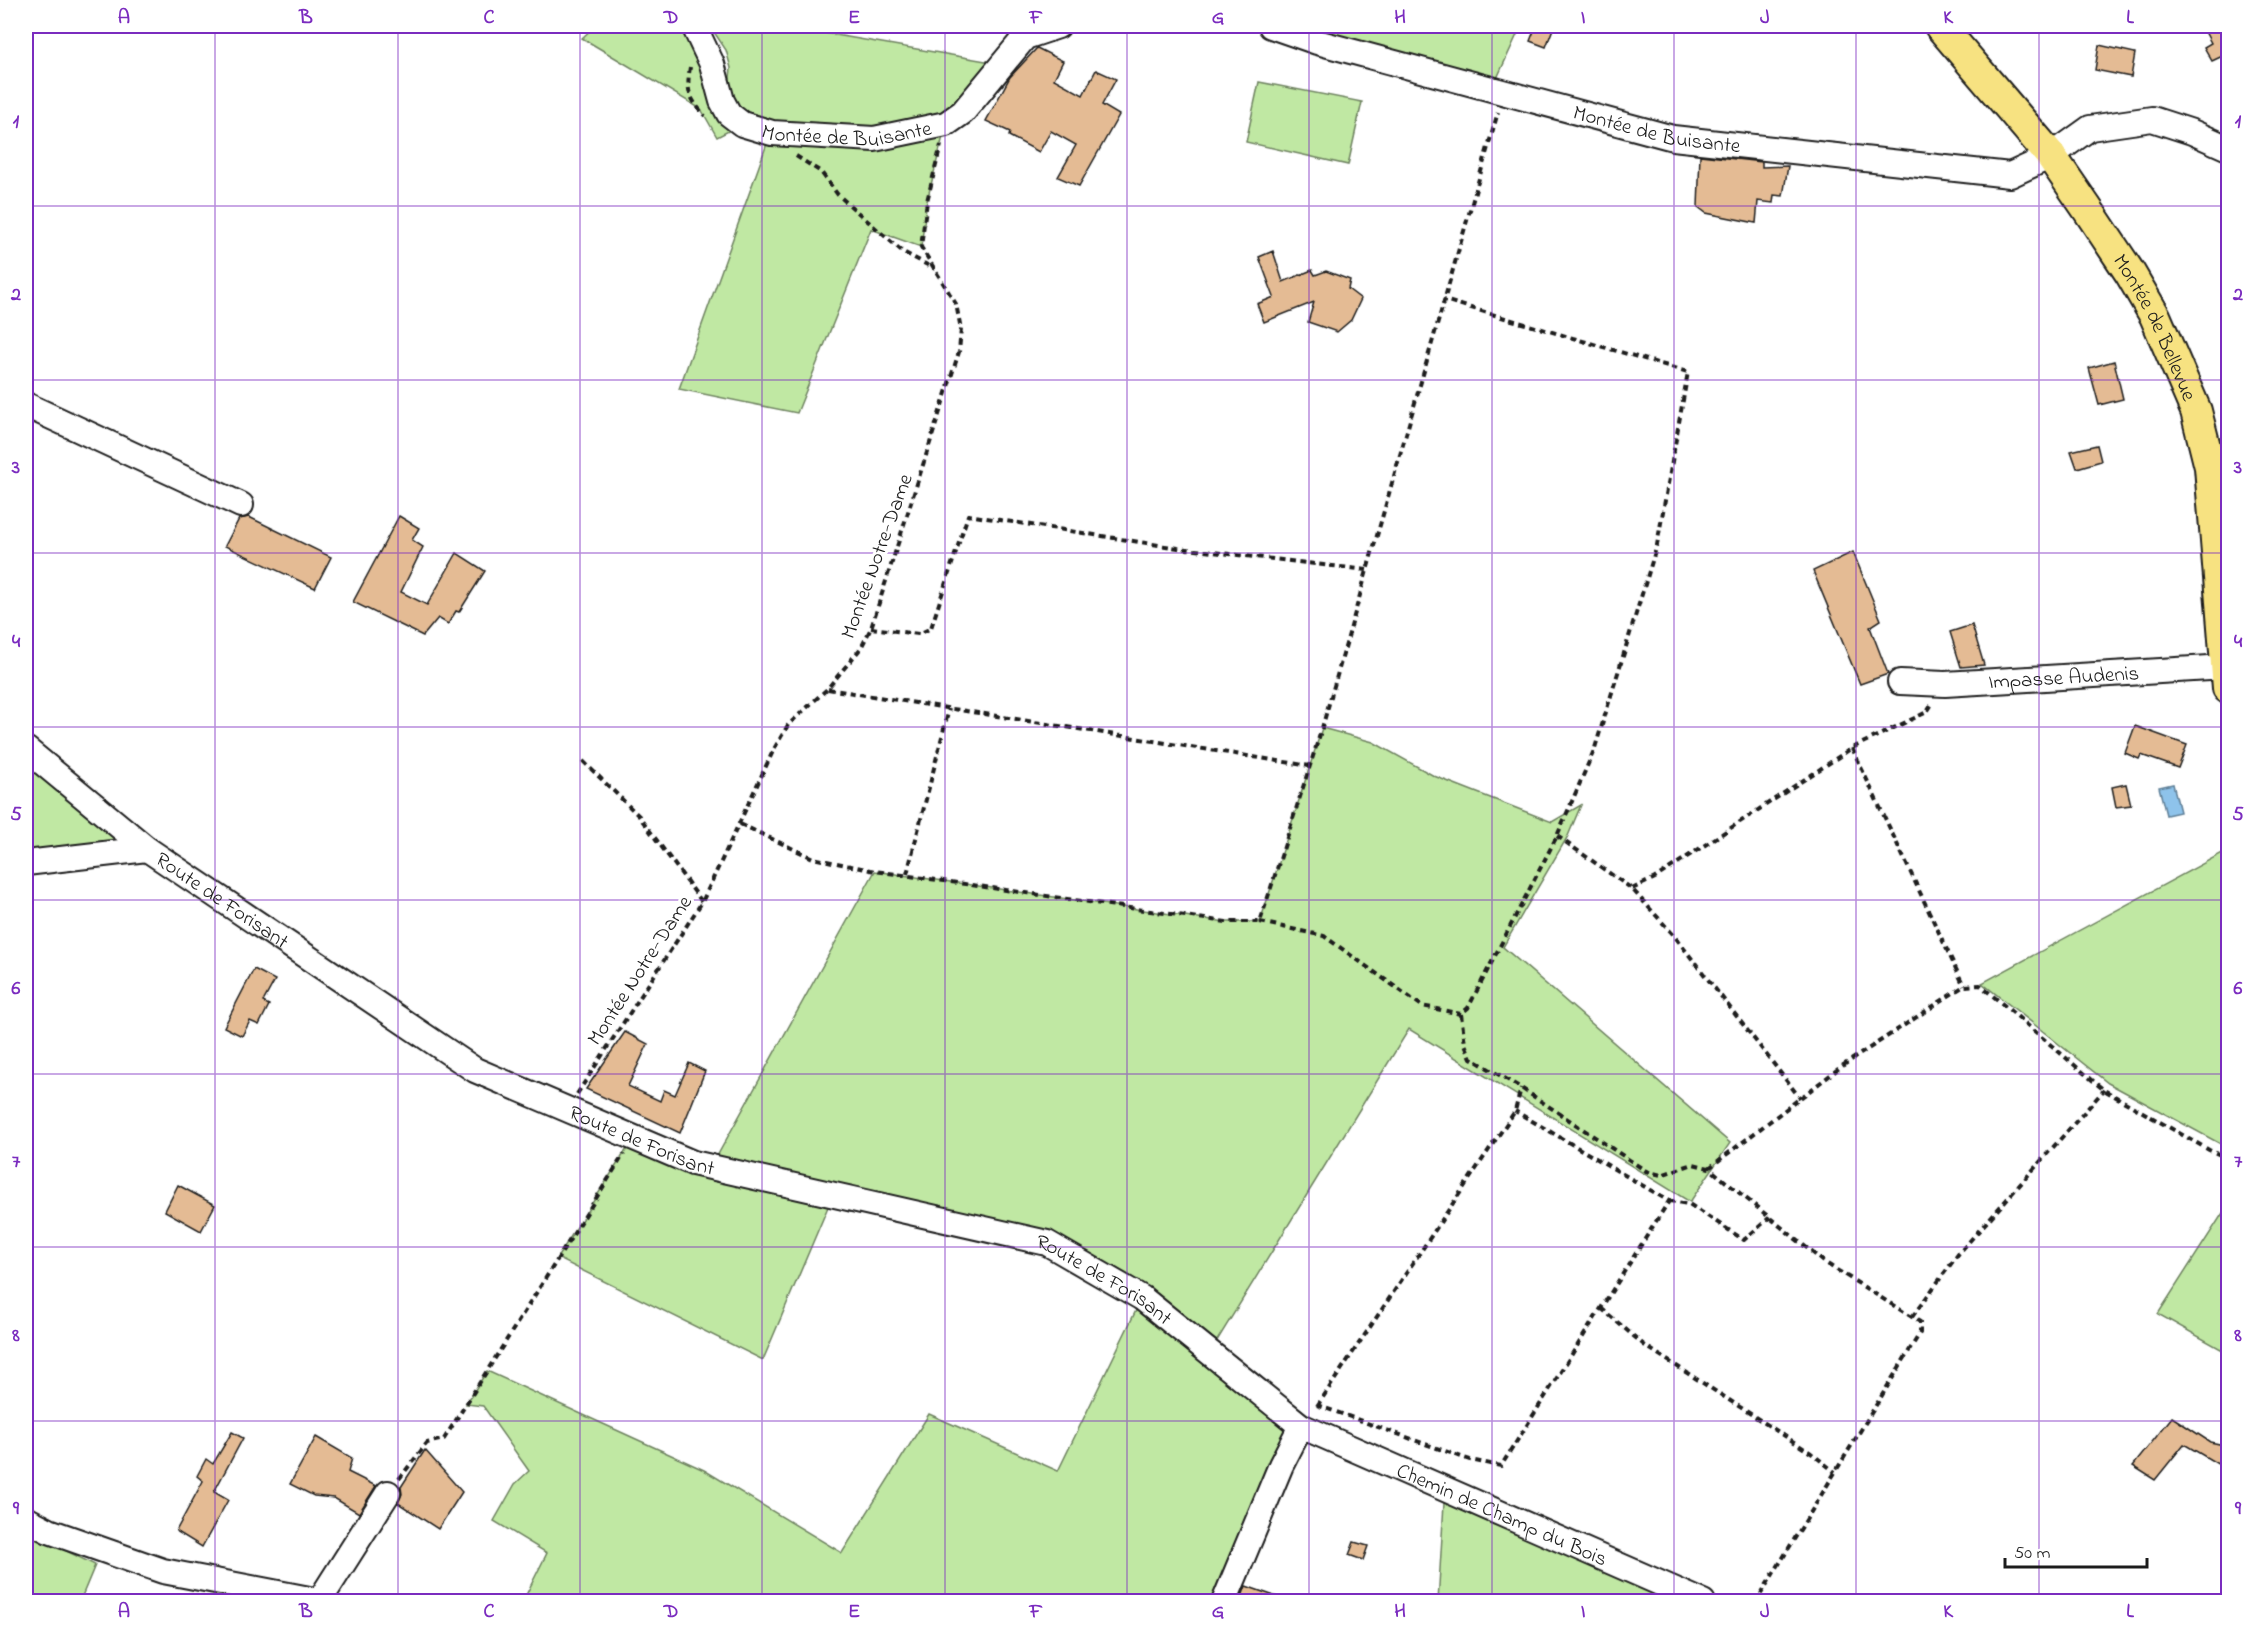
<svg xmlns="http://www.w3.org/2000/svg" width="2254" height="1627" font-family="'Indie Flower',sans-serif">
  <style>
    .green { fill: #c0e8a3; stroke: #6e8260; stroke-width: 1.5 }
    .water { fill: #8ec3eb; stroke: #608098; stroke-width: 1.5 }
    .building { fill: #e4bb94; stroke: #1c1c1c; stroke-width: 1.5 }
    .lines { fill: none; stroke-linecap: round; stroke-linejoin: round }
    .minor-casing { stroke: #1c1c1c; stroke-width: 28 }
    .major-casing { stroke: #1c1c1c; stroke-width: 34 }
    .path { stroke: #1c1c1c; stroke-width: 4; stroke-dasharray: 6 4.5; stroke-linecap: butt }
    .minor { stroke: #fff; stroke-width: 24 }
    .major { stroke: #f7e281; stroke-width: 30 }
    .grid { fill: none; stroke: #7b2cbf; stroke-width: 1.5; stroke-opacity: 0.55 }
    .labels { text-anchor: middle; stroke-width: 6; stroke-linejoin: round; paint-order: stroke }
    .street-label { font-size: 21px; fill: #1c1c1c; stroke: #fff }
    .neatline { fill: none; stroke: #7b2cbf; stroke-width: 2 }
    .grid-label { font-size: 20px; text-anchor: middle; font-weight: bold; fill: #7b2cbf }
  </style>
  <rect width="100%" height="100%" fill="#fff"/>
  <filter id="ink" filterUnits="userSpaceOnUse"><feTurbulence type="fractalNoise" baseFrequency=".0167" numOctaves="2"/><feDisplacementMap in="SourceGraphic" scale="12" xChannelSelector="R" yChannelSelector="G"/><feConvolveMatrix kernelMatrix="1 2 1 2 8 2 1 2 1" color-interpolation-filters="sRGB"/></filter>
  <g filter="url(#ink)">
    <!-- green -->
    <g class="green">
      <path d="M595 26H694L742 124 717 137 701 109 582 38Z"/>
      <path d="M710 26H784L1003 64 946 124 927 201 921 247 871 229 797 413 679 389 769 138 785 124 744 115 733 101 729 87 731 68 726 50Z"/>
      <path d="M1271 26H1521L1492 89Z"/>
      <path d="M1259 82 1362 102 1348 165 1246 142Z"/>
      <path d="M1322 728 1373 742 1434 776 1552 822 1581 805 1568 836 1503 947 1730 1143 1690 1202 1409 1029 1210 1352 1301 1426 1224 1601H523L547 1553 494 1521 515 1484 529 1471 483 1406 466 1404 487 1371 704 1470 842 1553 929 1414 1058 1471 1142 1298 1047 1243 833 1195 763 1360 557 1258 634 1138 711 1167 875 871 1226 922H1260Z"/>
      <path d="M35 761 118 840 26 853V780Z"/>
      <path d="M2226 851 2228 857V1148L2108 1083 1982 983Z"/>
      <path d="M2228 1205V1353L2158 1314Z"/>
      <path d="M1445 1487 1685 1602H1438Z"/>
      <path d="M26 1531 95 1565 80 1601H26Z"/>
    </g>
    <!-- water -->
    <path class="water" d="M2173 784 2180 812 2166 815 2159 787Z"/>
    <!-- building -->
    <g class="building">
      <path d="M1536 26H1554L1546 47 1530 41Z"/>
      <path d="M2202 26H2229V53L2212 61 2204 47 2211 43Z"/>
      <path d="M2099 45 2135 53 2131 77 2095 70Z"/>
      <path d="M1037 48 1063 61 1054 79 1083 95 1096 70 1116 79 1102 105 1119 115 1079 186 1058 177 1076 145 1051 131 1039 152 1009 136 1010 132 986 121 1010 77Z"/>
      <path d="M1700 155 1762 162V167L1788 166 1783 196 1774 195 1773 203 1758 201 1756 223 1706 213 1698 207Z"/>
      <path d="M1273 251 1283 282 1312 270 1315 275 1326 271 1350 280 1348 289 1361 299 1351 320 1337 332 1308 322 1314 302 1264 322 1257 304 1274 297 1259 257Z"/>
      <path d="M2114 361 2123 399 2099 405 2089 368Z"/>
      <path d="M2097 445 2101 461 2077 468 2071 451Z"/>
      <path d="M399 516 419 528 412 540 423 547 401 592 427 605 457 553 485 571 459 612 456 611 448 624 438 618 423 636 353 602Z"/>
      <path d="M249 517 331 557 315 588 225 546 239 519Z"/>
      <path d="M1853 552 1881 620 1870 627 1888 674 1860 684 1813 571Z"/>
      <path d="M1972 625 1984 665 1961 667 1950 632Z"/>
      <path d="M2135 726 2187 745 2178 768 2141 755 2139 759 2125 753Z"/>
      <path d="M2126 784 2131 805 2116 807 2112 787Z"/>
      <path d="M254 969 275 980 263 1002 269 1005 259 1025 250 1021 242 1036 224 1027Z"/>
      <path d="M625 1032 648 1044 628 1086 660 1101 664 1090 675 1095 689 1063 705 1071 680 1133 586 1089Z"/>
      <path d="M178 1185 215 1205 201 1231 165 1211Z"/>
      <path d="M2172 1417 2210 1442 2224 1445 2229 1455 2221 1466 2184 1444 2155 1480 2133 1466Z"/>
      <path d="M232 1432 243 1438 214 1492 228 1500 202 1547 176 1531 203 1481 197 1476 206 1459 213 1464Z"/>
      <path d="M316 1437 352 1458 348 1472 376 1486 359 1513 334 1498 314 1496 290 1484Z"/>
      <path d="M425 1450 462 1492 438 1529 398 1503 402 1494 401 1487Z"/>
      <path d="M1354 1542 1368 1546 1363 1560 1349 1555Z"/>
      <path d="M1246 1586 1283 1599V1602H1240Z"/>
    </g>
    <g class="lines">
      <defs>
        <g id="minor">
          <path id="s1" d="M694 26 712 64 722 101 729 114 742 124 772 133 874 139 946 124 963 112 1025 37 1058 26"/>
          <path id="s2" d="M1271 26 1317 42 1673 138 2010 175 2051 156 2090 128 2152 119 2192 132 2228 148"/>
          <path d="M26 405 241 505"/>
          <path id="s3" d="M1900 682 1945 684 2226 667"/>
          <path id="s4" d="M26 749 147 849 475 1070 693 1163 1047 1243 1142 1298 1301 1426 1703 1602"/>
          <path d="M26 863 147 849"/>
          <path d="M26 1519 49 1531 163 1571 325 1602"/>
          <path d="M320 1600 388 1493"/>
          <path d="M1224 1602 1281 1465 1301 1426"/>
        </g>
        <g id="major">
          <path id="s5" d="M1940 26 2051 156 2086 207 2130 273 2155 316 2196 411 2210 467 2228 688"/>
        </g>
      </defs>
      <!-- minor casing -->
      <use href="#minor" class="minor-casing"/>
      <!-- major casing -->
      <use href="#major" class="major-casing"/>
      <!-- path -->
      <g class="path">
        <path d="M690 67C686 92 689 97 705 116"/>
        <path d="M796 156 821 172 838 195 903 252 935 269"/>
        <path d="M871 628 919 634 931 628 968 515 1178 548 1367 570"/>
        <path d="M828 689 1310 766"/>
        <path d="M1852 748 1964 986"/>
        <path d="M583 761 639 816 702 902"/>
        <path d="M740 824 813 858 875 871 1226 922H1260L1322 728 1498 112"/>
        <path d="M1557 836 1632 889 1672 933 1800 1098"/>
        <path d="M907 874 949 709"/>
        <path d="M1632 889 1655 878 1852 748 1927 712 1932 704"/>
        <path d="M1260 922 1324 936 1422 1006 1461 1014 1468 1008 1557 836 1595 748 1657 545 1688 372 1444 300"/>
        <path d="M1461 1014 1465 1044 1471 1058 1521 1088 1646 1171 1661 1175 1693 1164 1709 1168 1824 1262 1920 1322V1333L1756 1602"/>
        <path d="M577 1094 702 902 774 749 788 725 827 689 861 648 871 628 959 352 961 329 956 304 921 247 927 201 941 145"/>
        <path d="M1709 1168 1842 1066 1964 986 1980 985 2104 1090 2209 1150 2228 1158"/>
        <path d="M1669 1201 1689 1204 1744 1240 1770 1217"/>
        <path d="M1601 1308 1644 1345 1811 1453 1835 1472"/>
        <path d="M1912 1317 1959 1253 2104 1090"/>
        <path d="M1317 1405 1470 1460 1501 1466 1669 1201 1515 1111"/>
        <path d="M1317 1406 1515 1111 1521 1088"/>
        <path d="M399 1479 427 1443 444 1439 624 1154"/>
      </g>
      <!-- minor -->
      <use href="#minor" class="minor"/>
      <!-- major -->
      <use href="#major" class="major"/>
    </g>
  </g>
  <!-- grid -->
  <path class="grid" d="M215 26V1602M398 26V1602M580 26V1602M762 26V1602M945 26V1602M1127 26V1602M1309 26V1602M1492 26V1602M1674 26V1602M1856 26V1602M2039 26V1602M26 206H2228M26 380H2228M26 553H2228M26 727H2228M26 900H2228M26 1074H2228M26 1247H2228M26 1421H2228"/>
  <g class="labels">
    <!-- street labels -->
    <g class="street-label">
      <text dy="7" stroke="none"><textPath href="#s1" startOffset="218">Montée de Buisante</textPath></text>
      <text dy="7" stroke="none"><textPath href="#s2" startOffset="400">Montée de Buisante</textPath></text>
      <text dy="7" stroke="none"><textPath href="#s5" startOffset="372">Montée de Bellevue</textPath></text>
      <text transform="translate(876 556) rotate(-70)" y="7">Montée Notre-Dame</text>
      <text dy="7" stroke="none"><textPath href="#s3" startOffset="164">Impasse Audenis</textPath></text>
      <text dy="7" stroke="none"><textPath href="#s4" startOffset="248">Route de Forisant</textPath></text>
      <text transform="translate(639 970) rotate(-57)" y="7">Montée Notre-Dame</text>
      <text dy="7" stroke="none"><textPath href="#s4" startOffset="734">Route de Forisant</textPath></text>
      <text dy="7" stroke="none"><textPath href="#s4" startOffset="1220">Route de Forisant</textPath></text>
      <text dy="7" stroke="none"><textPath href="#s4" startOffset="1686">Chemin de Champ du Bois</textPath></text>
    </g>
  </g>
  <!-- margin -->
  <rect width="2254" height="1627" fill="none" stroke="#fff" stroke-width="66"/>
  <!-- scale -->
  <path d="M2005 1558v9h142v-9" fill="none" stroke="#1c1c1c" stroke-width="3"/>
  <text x="2014" y="1558" font-size="18" fill="#1c1c1c" stroke="#ffffff" stroke-width="4.5" paint-order="stroke">50 m</text>
  <rect x="33" y="33" width="2188" height="1561" class="neatline"/>
  <g class="grid-label">
    <text x="124" y="23">A</text>
    <text x="306" y="23">B</text>
    <text x="489" y="23">C</text>
    <text x="671" y="23">D</text>
    <text x="854" y="23">E</text>
    <text x="1036" y="23">F</text>
    <text x="1218" y="23">G</text>
    <text x="1400" y="23">H</text>
    <text x="1583" y="23">I</text>
    <text x="1765" y="23">J</text>
    <text x="1948" y="23">K</text>
    <text x="2130" y="23">L</text>
    <text x="16" y="127">1</text>
    <text x="2238" y="127">1</text>
    <text x="16" y="300">2</text>
    <text x="2238" y="300">2</text>
    <text x="16" y="473">3</text>
    <text x="2238" y="473">3</text>
    <text x="16" y="647">4</text>
    <text x="2238" y="647">4</text>
    <text x="16" y="820">5</text>
    <text x="2238" y="820">5</text>
    <text x="16" y="994">6</text>
    <text x="2238" y="994">6</text>
    <text x="16" y="1167">7</text>
    <text x="2238" y="1167">7</text>
    <text x="16" y="1341">8</text>
    <text x="2238" y="1341">8</text>
    <text x="16" y="1514">9</text>
    <text x="2238" y="1514">9</text>
    <text x="124" y="1617">A</text>
    <text x="306" y="1617">B</text>
    <text x="489" y="1617">C</text>
    <text x="671" y="1617">D</text>
    <text x="854" y="1617">E</text>
    <text x="1036" y="1617">F</text>
    <text x="1218" y="1617">G</text>
    <text x="1400" y="1617">H</text>
    <text x="1583" y="1617">I</text>
    <text x="1765" y="1617">J</text>
    <text x="1948" y="1617">K</text>
    <text x="2130" y="1617">L</text>
  </g>
</svg>
